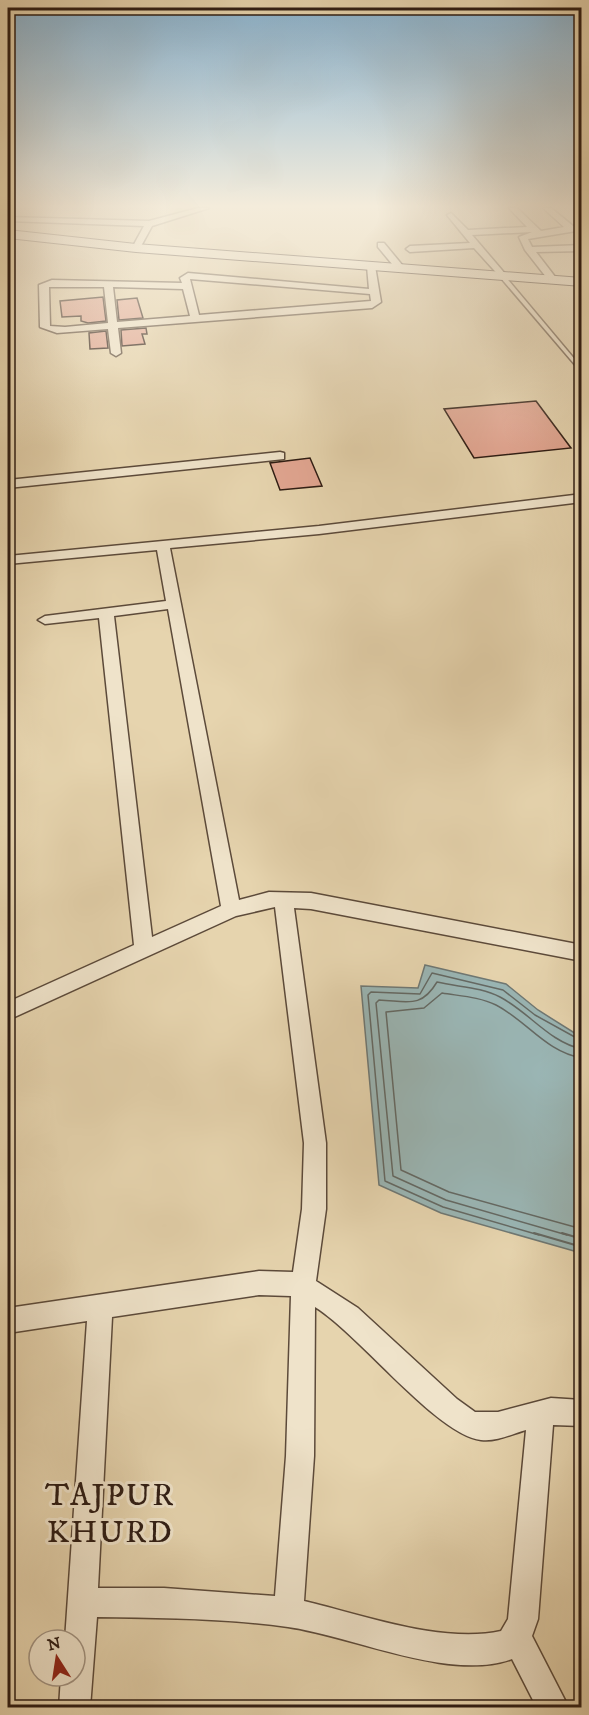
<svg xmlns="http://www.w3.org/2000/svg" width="589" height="1715" font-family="'IM FELL DW Pica',serif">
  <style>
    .water { fill: #9ab6b5; stroke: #6f7874; stroke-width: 1.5 }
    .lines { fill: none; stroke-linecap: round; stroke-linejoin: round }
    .shore-far1 { stroke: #646964; stroke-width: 1.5 }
    .shore { stroke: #646964; stroke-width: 2 }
    .building { fill: #e2a692; stroke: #2e1c13; stroke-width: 1.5 }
    .lane-casing { stroke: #5c4a3a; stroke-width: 3 }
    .street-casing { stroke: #5c4a3a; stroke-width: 3 }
    .secondary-casing { stroke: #2e1c13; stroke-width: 2 }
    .lane { fill: #efe3ca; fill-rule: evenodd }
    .street { fill: #efe3ca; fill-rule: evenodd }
    .secondary { fill: #efe3ca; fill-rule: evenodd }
    .labels { text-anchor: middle; stroke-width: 6; stroke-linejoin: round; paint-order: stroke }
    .near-neighbourhood-label { font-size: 32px; letter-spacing: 1.5px; fill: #2e1c13; stroke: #efe3ca }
  </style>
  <rect width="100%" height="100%" fill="#e6d4ae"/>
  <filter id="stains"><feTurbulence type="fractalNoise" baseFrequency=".00333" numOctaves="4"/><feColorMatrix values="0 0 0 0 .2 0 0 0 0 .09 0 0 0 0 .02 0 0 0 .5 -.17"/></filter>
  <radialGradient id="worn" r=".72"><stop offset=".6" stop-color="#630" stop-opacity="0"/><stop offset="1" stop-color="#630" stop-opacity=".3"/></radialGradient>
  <!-- water -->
  <path class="water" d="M425 965 506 984 538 1010 581 1037V1253L441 1213 379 1185 361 986 418 988Z"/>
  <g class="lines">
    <!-- shore-far1 -->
    <g class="shore-far1">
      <path d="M582 1058C546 1052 527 1021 496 1005 480 997 460 996 442 993L424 1008 386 1012 401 1170 449 1192 582 1229"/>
      <path d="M539 1235 443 1207 385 1181 368 995 371 992 420 994 432 973 503 990 535 1015 582 1041"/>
      <path d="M567 1235 446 1200 393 1176 376 1003 379 1000C407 1001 421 1009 437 982 458 987 481 987 500 997 529 1012 549 1042 582 1049"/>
    </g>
    <!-- shore -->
    <g class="shore">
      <path d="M534 1233 582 1247"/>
      <path d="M562 1233 582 1239"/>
    </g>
  </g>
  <!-- building -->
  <g class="building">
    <path d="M103 297 106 321 88 323 81 321V316L62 317 60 301Z"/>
    <path d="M137 298 143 318 119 320 117 300Z"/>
    <path d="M146 328 147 334H142L145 344 122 346 121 330Z"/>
    <path d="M106 331 108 348 90 349 89 333Z"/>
    <path d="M536 401 571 448 474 458 444 409Z"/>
    <path d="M310 458 322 486 280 490 270 463Z"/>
  </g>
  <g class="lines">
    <defs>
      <path id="lane" d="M500 275H504L582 368V373L500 277Z"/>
      <g id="street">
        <path d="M198 208H209L152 226 140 248 136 251 132 248 144 226 8 221V217L149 221Z"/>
        <path d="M509 208H517L541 231 564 227 543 208H551L573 226 582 225V230L528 239 532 247 582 245V251L536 252 556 278V282H550L525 250 519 237 532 232 472 235 507 276 502 279 474 248 410 252 406 249 410 246 470 243 447 215 451 213 468 230 527 227Z"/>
        <path d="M378 243H384L403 266V270H397L378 247Z"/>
        <path d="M371 263 375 266 381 302 372 308 118 328 121 353 116 356 111 353 108 329 57 333 40 327 39 285 52 280 182 283 180 278 188 273 369 289 367 266ZM190 279 370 294 371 301 199 315ZM49 287H104L108 323 65 327 50 326ZM113 287 183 289 190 316 117 322Z"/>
        <path d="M280 452 284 453V459L8 488V480Z"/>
        <path d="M582 494V502L319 534 170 548 239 900 269 892 311 893 582 945V961L311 909 294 908 326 1143V1209L316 1281 358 1308 457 1399 475 1412H498L551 1398 582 1400V1426L553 1425 538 1619 532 1636 569 1708H537L512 1659C450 1682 352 1636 288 1627 225 1618 160 1618 97 1617L90 1708H59L61 1676H75V1640H65L87 1321 8 1333V1308L259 1271 293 1272 302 1209 304 1143 275 907 236 916 8 1020V1002L134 945 99 618 45 624 38 620 45 616 166 601 157 550 8 564V556L319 526ZM168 609 221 906 152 937 114 616ZM259 1295 291 1296 286 1456 275 1596 164 1588H98L112 1317ZM315 1307C360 1335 437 1435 481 1440 496 1442 512 1434 526 1430L508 1619 501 1631C442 1644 363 1615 304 1601L314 1456Z"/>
      </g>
      <path id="secondary" d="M8 230 136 244 582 278V286L136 252 8 238Z"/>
    </defs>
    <!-- lane casing -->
    <use href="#lane" class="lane-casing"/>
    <!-- street casing -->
    <use href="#street" class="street-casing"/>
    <!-- secondary casing -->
    <use href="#secondary" class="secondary-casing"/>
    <!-- lane -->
    <use href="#lane" class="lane"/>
    <!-- street -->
    <use href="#street" class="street"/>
    <!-- secondary -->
    <use href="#secondary" class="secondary"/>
  </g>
  <!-- sky -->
  <linearGradient id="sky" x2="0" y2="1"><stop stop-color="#89b5d4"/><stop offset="0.46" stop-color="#f4ecdb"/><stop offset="1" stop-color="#f4ecdb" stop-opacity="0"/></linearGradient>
  <rect width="589" height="448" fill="url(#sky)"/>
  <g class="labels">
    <!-- near-neighbourhood labels -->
    <g class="near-neighbourhood-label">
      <text x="110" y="1505">TAJPUR<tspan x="110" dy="37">KHURD</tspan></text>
    </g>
  </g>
  <!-- margin -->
  <rect width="589" height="1715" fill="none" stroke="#e6d4ae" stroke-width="30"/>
  <rect x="9" y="9" width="571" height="1697" fill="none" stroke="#2e1c13" stroke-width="3"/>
  <rect x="15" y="15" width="559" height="1685" fill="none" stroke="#2e1c13" stroke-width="1.5"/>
  <!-- north arrow -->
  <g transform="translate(57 1658) rotate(348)"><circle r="28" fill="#efe3ca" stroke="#a29381" stroke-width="1.5"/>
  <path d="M0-4.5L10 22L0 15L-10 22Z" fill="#8f2418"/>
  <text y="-9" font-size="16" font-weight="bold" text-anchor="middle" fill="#2e1c13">N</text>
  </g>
  <rect width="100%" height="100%" filter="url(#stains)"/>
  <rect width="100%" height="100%" fill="url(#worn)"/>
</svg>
